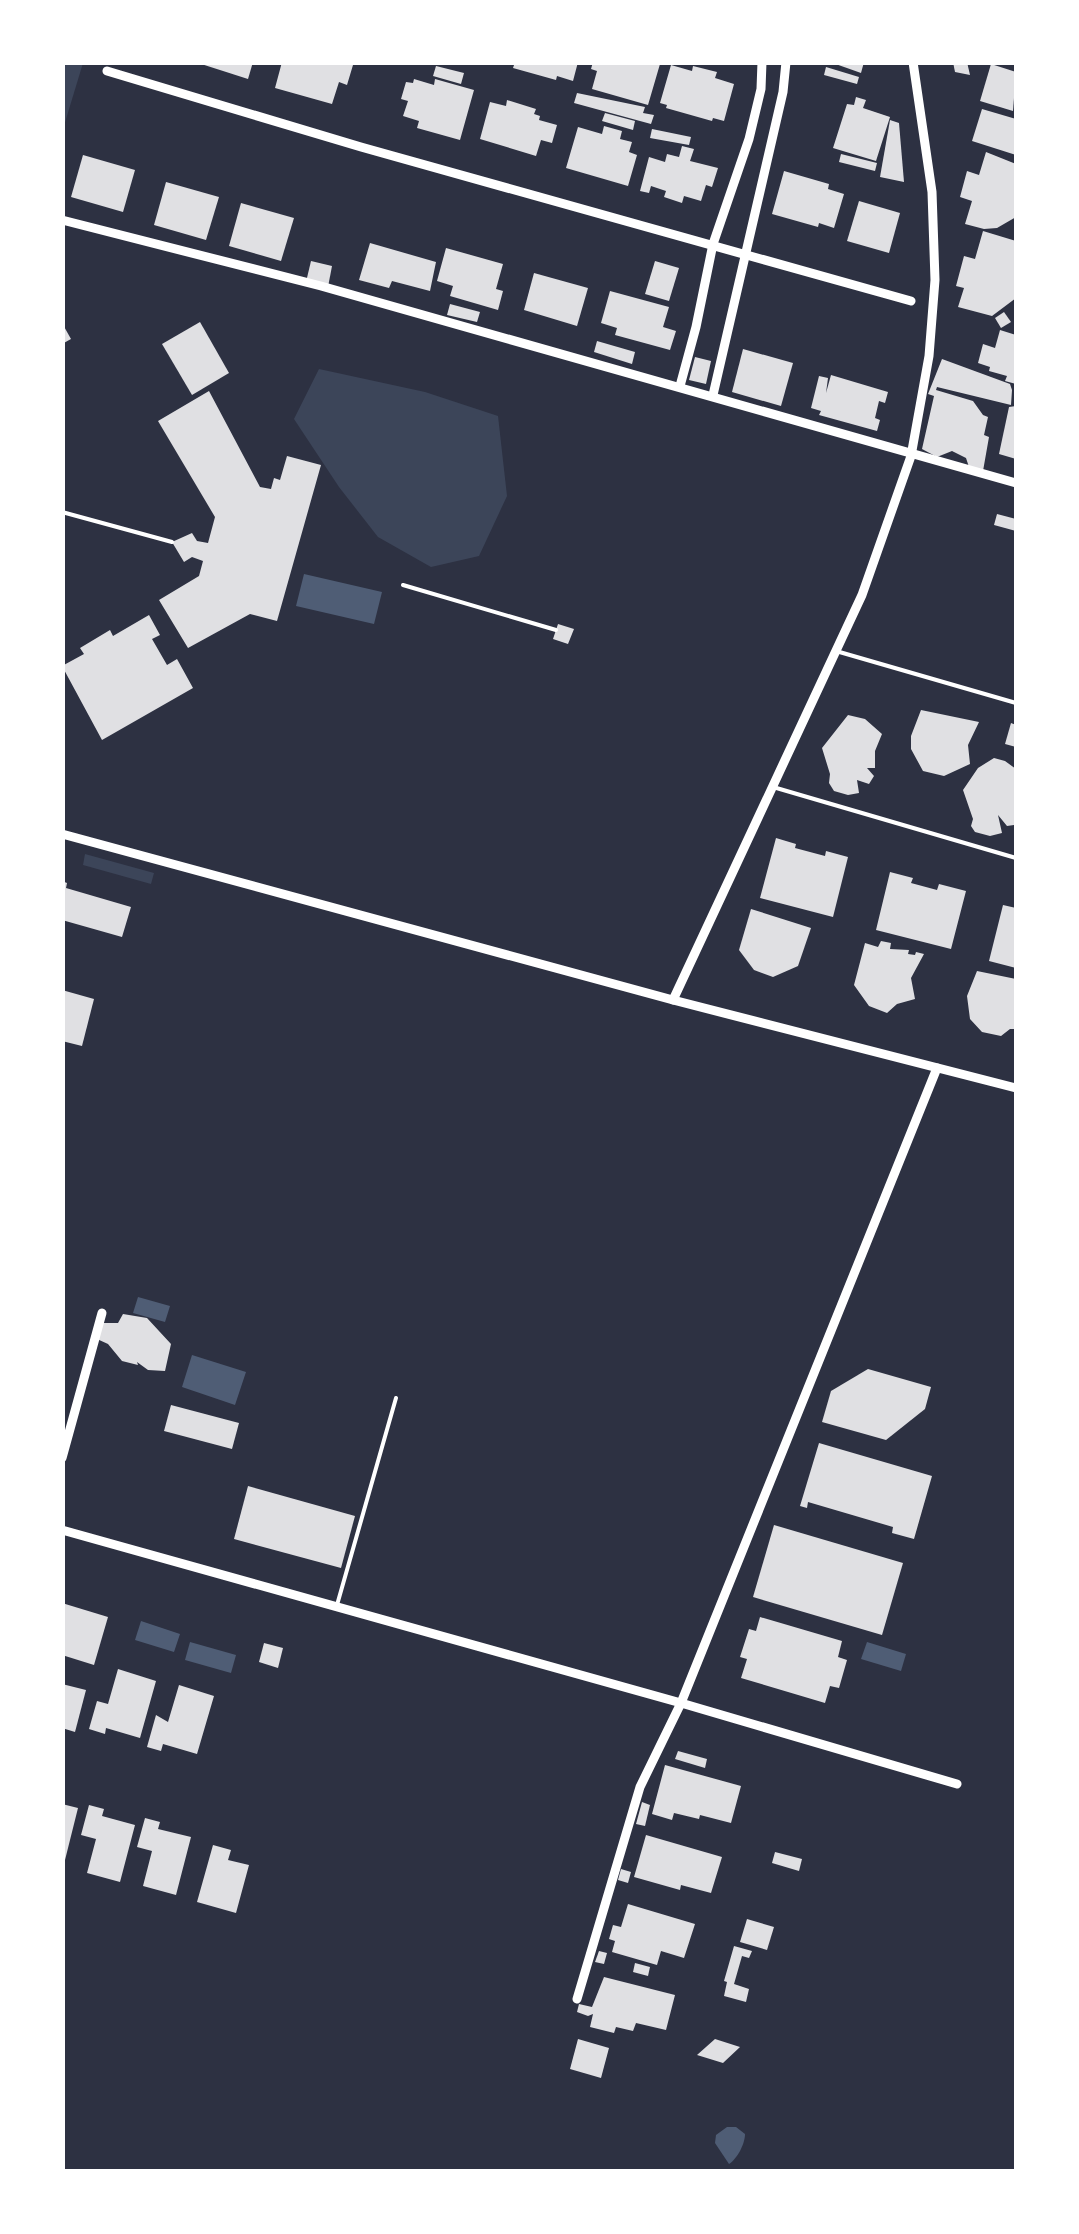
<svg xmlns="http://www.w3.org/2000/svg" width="1079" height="2234" font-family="'Golos Text',sans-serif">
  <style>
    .green { fill: #3c4559 }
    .water { fill: #4f5d75 }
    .building { fill: #e0e0e3 }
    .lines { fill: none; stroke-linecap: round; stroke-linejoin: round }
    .path { stroke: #fff; stroke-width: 4 }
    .service { stroke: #fff; stroke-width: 4 }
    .minor { stroke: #fff; stroke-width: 9 }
  </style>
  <rect width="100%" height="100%" fill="#2d3142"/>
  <!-- green -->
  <g class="green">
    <path d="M63 62 83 63 63 129 62 63Z"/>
    <path d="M319 369 425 392 498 416 507 496 479 556 431 567 378 537 339 487 294 419Z"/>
    <path d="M85 854 154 873 151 884 83 865Z"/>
  </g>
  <!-- water -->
  <g class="water">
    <path d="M304 574 382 592 374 624 296 606Z"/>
    <path d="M138 1297 170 1306 165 1322 133 1313Z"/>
    <path d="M192 1355 246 1372 235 1405 182 1387Z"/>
    <path d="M141 1621 180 1634 174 1652 135 1640Z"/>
    <path d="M190 1642 236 1655 231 1673 185 1660Z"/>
    <path d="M867 1642 906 1654 901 1671 861 1659Z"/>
    <path d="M727 2127H736L745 2134C745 2144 737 2159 729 2164L715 2143 716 2135Z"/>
  </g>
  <!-- building -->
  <g class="building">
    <path d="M195 62H253L248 79Z"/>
    <path d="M282 62H343L353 65 347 85 339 82 332 104 275 88Z"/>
    <path d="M515 62H578L573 81 557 76 556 80 513 68Z"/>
    <path d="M593 62 660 64 648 105 592 89 597 71 591 69Z"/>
    <path d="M830 62H864L861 73Z"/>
    <path d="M953 62H967L970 75 955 72Z"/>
    <path d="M991 64 1016 72 1013 111 980 101Z"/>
    <path d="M671 65 692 71 693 66 717 72 715 78 734 84 724 121 713 118 712 121 666 108 667 105 660 103Z"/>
    <path d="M436 66 464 73 461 84 433 76Z"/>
    <path d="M826 67 859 77 857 84 824 75Z"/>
    <path d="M414 79 434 85 435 79 474 90 460 140 417 128 419 121 403 116 408 101 401 99 406 82 413 83Z"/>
    <path d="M577 93 645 107 643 113 654 115 651 124 574 103Z"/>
    <path d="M856 97 866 100 863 108 890 117 876 161 833 148 847 104 854 105Z"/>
    <path d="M507 100 536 109 534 114 540 116 539 120 557 125 552 143 541 140 536 156 480 139 490 102 506 106Z"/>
    <path d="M982 109 1016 119V155L972 141Z"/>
    <path d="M605 113 635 121 633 130 602 121Z"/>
    <path d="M890 120 899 123 904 182 880 177Z"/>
    <path d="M604 126 622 131 620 139 632 142 629 152 637 155 628 186 566 168 578 127 602 134Z"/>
    <path d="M652 129 691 137 689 145 650 138Z"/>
    <path d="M682 146 694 149 690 161 718 168 712 187 706 185 701 201 684 196 682 203 664 197 666 191 651 186 649 193 640 191 649 157 665 162 667 154 679 157Z"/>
    <path d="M986 152 1016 164V217L997 228 984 229 965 224 972 201 960 197 967 171 979 175Z"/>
    <path d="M841 154 877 163 875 171 839 162Z"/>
    <path d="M83 155 135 170 123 212 71 197Z"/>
    <path d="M784 171 829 184 828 189 844 194 834 228 819 223 818 227 772 214Z"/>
    <path d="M166 182 219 197 206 240 154 225Z"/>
    <path d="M859 201 900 213 889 253 847 241Z"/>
    <path d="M241 203 294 218 281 261 229 246Z"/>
    <path d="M983 231 1016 241V298L992 316 958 307 964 288 956 286 964 256 975 259Z"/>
    <path d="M370 243 436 262 430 291 392 281 389 288 359 280Z"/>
    <path d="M446 248 503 264 496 289 503 291 498 310 450 296 453 286 437 281Z"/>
    <path d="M311 261 332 266 328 287 306 282Z"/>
    <path d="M655 261 679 268 669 301 645 294Z"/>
    <path d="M534 273 588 288 577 326 524 310Z"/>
    <path d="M610 291 669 307 663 327 676 331 670 350 615 335 617 328 601 323Z"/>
    <path d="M450 304 480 312 477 322 447 315Z"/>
    <path d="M1004 312 1011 322 1001 328 995 318Z"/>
    <path d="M200 322 229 373 192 395 162 344Z"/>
    <path d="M62 323 71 339 62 344Z"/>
    <path d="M1000 330 1016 335V384L1005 381 1007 376 989 371 990 367 978 363 983 344 995 348Z"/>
    <path d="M597 341 635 352 632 364 594 352Z"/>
    <path d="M743 349 793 363 781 406 732 392Z"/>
    <path d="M695 357 711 361 706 384 689 380Z"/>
    <path d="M942 359 1010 384 1012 390 1011 405 937 387 936 390 973 401 983 415 988 417 984 435 989 437 983 471 969 467 966 458 952 451 937 457 922 449 934 396 928 394Z"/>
    <path d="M831 375 888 392 885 403 879 401 875 418 880 420 877 431 819 415 821 411 811 408 819 376 828 378 826 393Z"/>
    <path d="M209 391 260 487 271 489 274 478 280 480 287 456 321 465 277 621 250 614 188 648 159 600 199 576 203 561 192 557 184 562 172 542 192 533 197 541 208 543 215 517 158 421Z"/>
    <path d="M1016 406V459L999 454 1009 407Z"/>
    <path d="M997 514 1016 519V531L994 525Z"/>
    <path d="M149 615 160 635 152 639 167 665 177 659 193 688 102 740 62 666 84 654 80 648 110 630 113 636Z"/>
    <path d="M558 624 574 629 568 644 553 639Z"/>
    <path d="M921 710 979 722 968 745 970 764 944 776 923 771 911 749V736Z"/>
    <path d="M848 715 865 719 882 734 875 751V768H867L874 776 869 784 857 780 859 793 848 795 834 791 829 783 830 774 822 748Z"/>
    <path d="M1011 723 1016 725V747L1005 744Z"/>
    <path d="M994 758 1005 761 1016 769V812L1014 825 1007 826 998 815 1002 833 990 836 975 832 971 826 973 819 963 790 978 768Z"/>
    <path d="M776 838 796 844 795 848 825 856 826 851 848 857 833 917 760 898Z"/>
    <path d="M890 872 913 878 911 883 937 890 939 884 966 891 951 949 876 930Z"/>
    <path d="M62 881 67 883 66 888 131 907 122 937 62 920Z"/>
    <path d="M1003 905 1016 908V968L989 961Z"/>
    <path d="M751 909 811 928 798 966 773 977 754 970 739 950Z"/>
    <path d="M881 941 891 943 890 949 909 950 908 954 915 955 916 952 924 954 911 978 915 999 897 1004 887 1013 869 1006 854 985 865 943 878 947Z"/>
    <path d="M977 971 1016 979V1029H1010L1001 1036 982 1032 970 1019 967 996Z"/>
    <path d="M62 990 94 999 82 1046 62 1041Z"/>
    <path d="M123 1314 147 1318 171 1344 165 1371 148 1370 137 1362 138 1365 122 1361 108 1344 97 1339 102 1323H118Z"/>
    <path d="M868 1369 931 1387 925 1409 886 1440 822 1422 831 1391Z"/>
    <path d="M171 1405 239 1423 232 1449 164 1431Z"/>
    <path d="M819 1443 932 1476 914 1539 892 1533 893 1527 808 1502 807 1508 800 1506Z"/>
    <path d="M248 1486 355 1516 341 1568 234 1539Z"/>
    <path d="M774 1525 903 1563 882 1635 753 1597Z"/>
    <path d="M62 1603 108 1617 94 1665 62 1655Z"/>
    <path d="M760 1617 842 1641 838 1657 847 1660 839 1688 830 1686 825 1703 741 1678 747 1659 740 1657 749 1629 756 1631Z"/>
    <path d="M264 1643 283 1648 278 1668 259 1662Z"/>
    <path d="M118 1669 156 1681 140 1738 106 1728 105 1734 89 1729 97 1701 108 1704Z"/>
    <path d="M62 1684 86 1690 75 1732 62 1728Z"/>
    <path d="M179 1685 214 1696 197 1754 163 1744 161 1751 147 1747 156 1715 168 1722Z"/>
    <path d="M678 1751 707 1759 705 1768 675 1759Z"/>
    <path d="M665 1765 741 1786 731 1823 700 1815 699 1819 674 1813 672 1820 652 1814Z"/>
    <path d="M642 1802 650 1805 645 1826 636 1824Z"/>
    <path d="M62 1804 78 1808 64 1864 62 1863Z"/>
    <path d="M89 1805 104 1809 102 1816 135 1825 120 1882 87 1873 96 1839 81 1835Z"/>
    <path d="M145 1818 160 1822 158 1829 191 1837 176 1895 143 1886 152 1851 137 1847Z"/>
    <path d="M646 1835 722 1857 711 1893 681 1885 680 1890 634 1877Z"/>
    <path d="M213 1845 231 1850 228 1860 249 1865 236 1913 197 1902Z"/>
    <path d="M775 1852 802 1859 799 1871 772 1863Z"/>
    <path d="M621 1869 631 1872 628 1883 618 1880Z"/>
    <path d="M628 1904 695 1924 684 1958 661 1951 657 1965 612 1952 615 1941 609 1939 613 1925 621 1927Z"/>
    <path d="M747 1919 774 1927 767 1950 740 1942Z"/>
    <path d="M734 1946 752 1951 749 1958 742 1956 734 1984 749 1989 746 2002 724 1996 727 1982 724 1981Z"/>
    <path d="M599 1951 607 1953 604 1964 595 1962Z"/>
    <path d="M635 1963 650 1967 648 1976 633 1972Z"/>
    <path d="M604 1977 675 1995 666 2030 636 2023 633 2031 616 2027 614 2033 590 2027 593 2014 588 2016 577 2012 579 2004 592 2007Z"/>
    <path d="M578 2039 609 2048 601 2078 570 2069Z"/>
    <path d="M715 2039 740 2047 723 2063 697 2055Z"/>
  </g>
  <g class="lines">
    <!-- path -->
    <g class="path">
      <path d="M62 512 172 542"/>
      <path d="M403 585 556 630"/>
    </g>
    <!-- service -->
    <g class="service">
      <path d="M836 651 1016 703"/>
      <path d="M773 787 1016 858"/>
      <path d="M337 1605 396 1398"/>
    </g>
    <!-- minor -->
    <g class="minor">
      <path d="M107 71 361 147 911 301"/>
      <path d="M62 220 321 286 1016 483"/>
      <path d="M680 386 696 327 713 244 749 139 761 89 762 62"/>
      <path d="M713 395 783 92 786 62"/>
      <path d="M62 834 673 1000 1016 1088"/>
      <path d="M673 1000 862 595 911 456 929 356 935 280 932 192 913 62"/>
      <path d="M62 1458 102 1313"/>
      <path d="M62 1530 681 1703 957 1784"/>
      <path d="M577 1999 640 1787 681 1703 937 1068"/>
    </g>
  </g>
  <!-- border -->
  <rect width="1079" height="2234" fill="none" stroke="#ffffff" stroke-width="130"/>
</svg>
